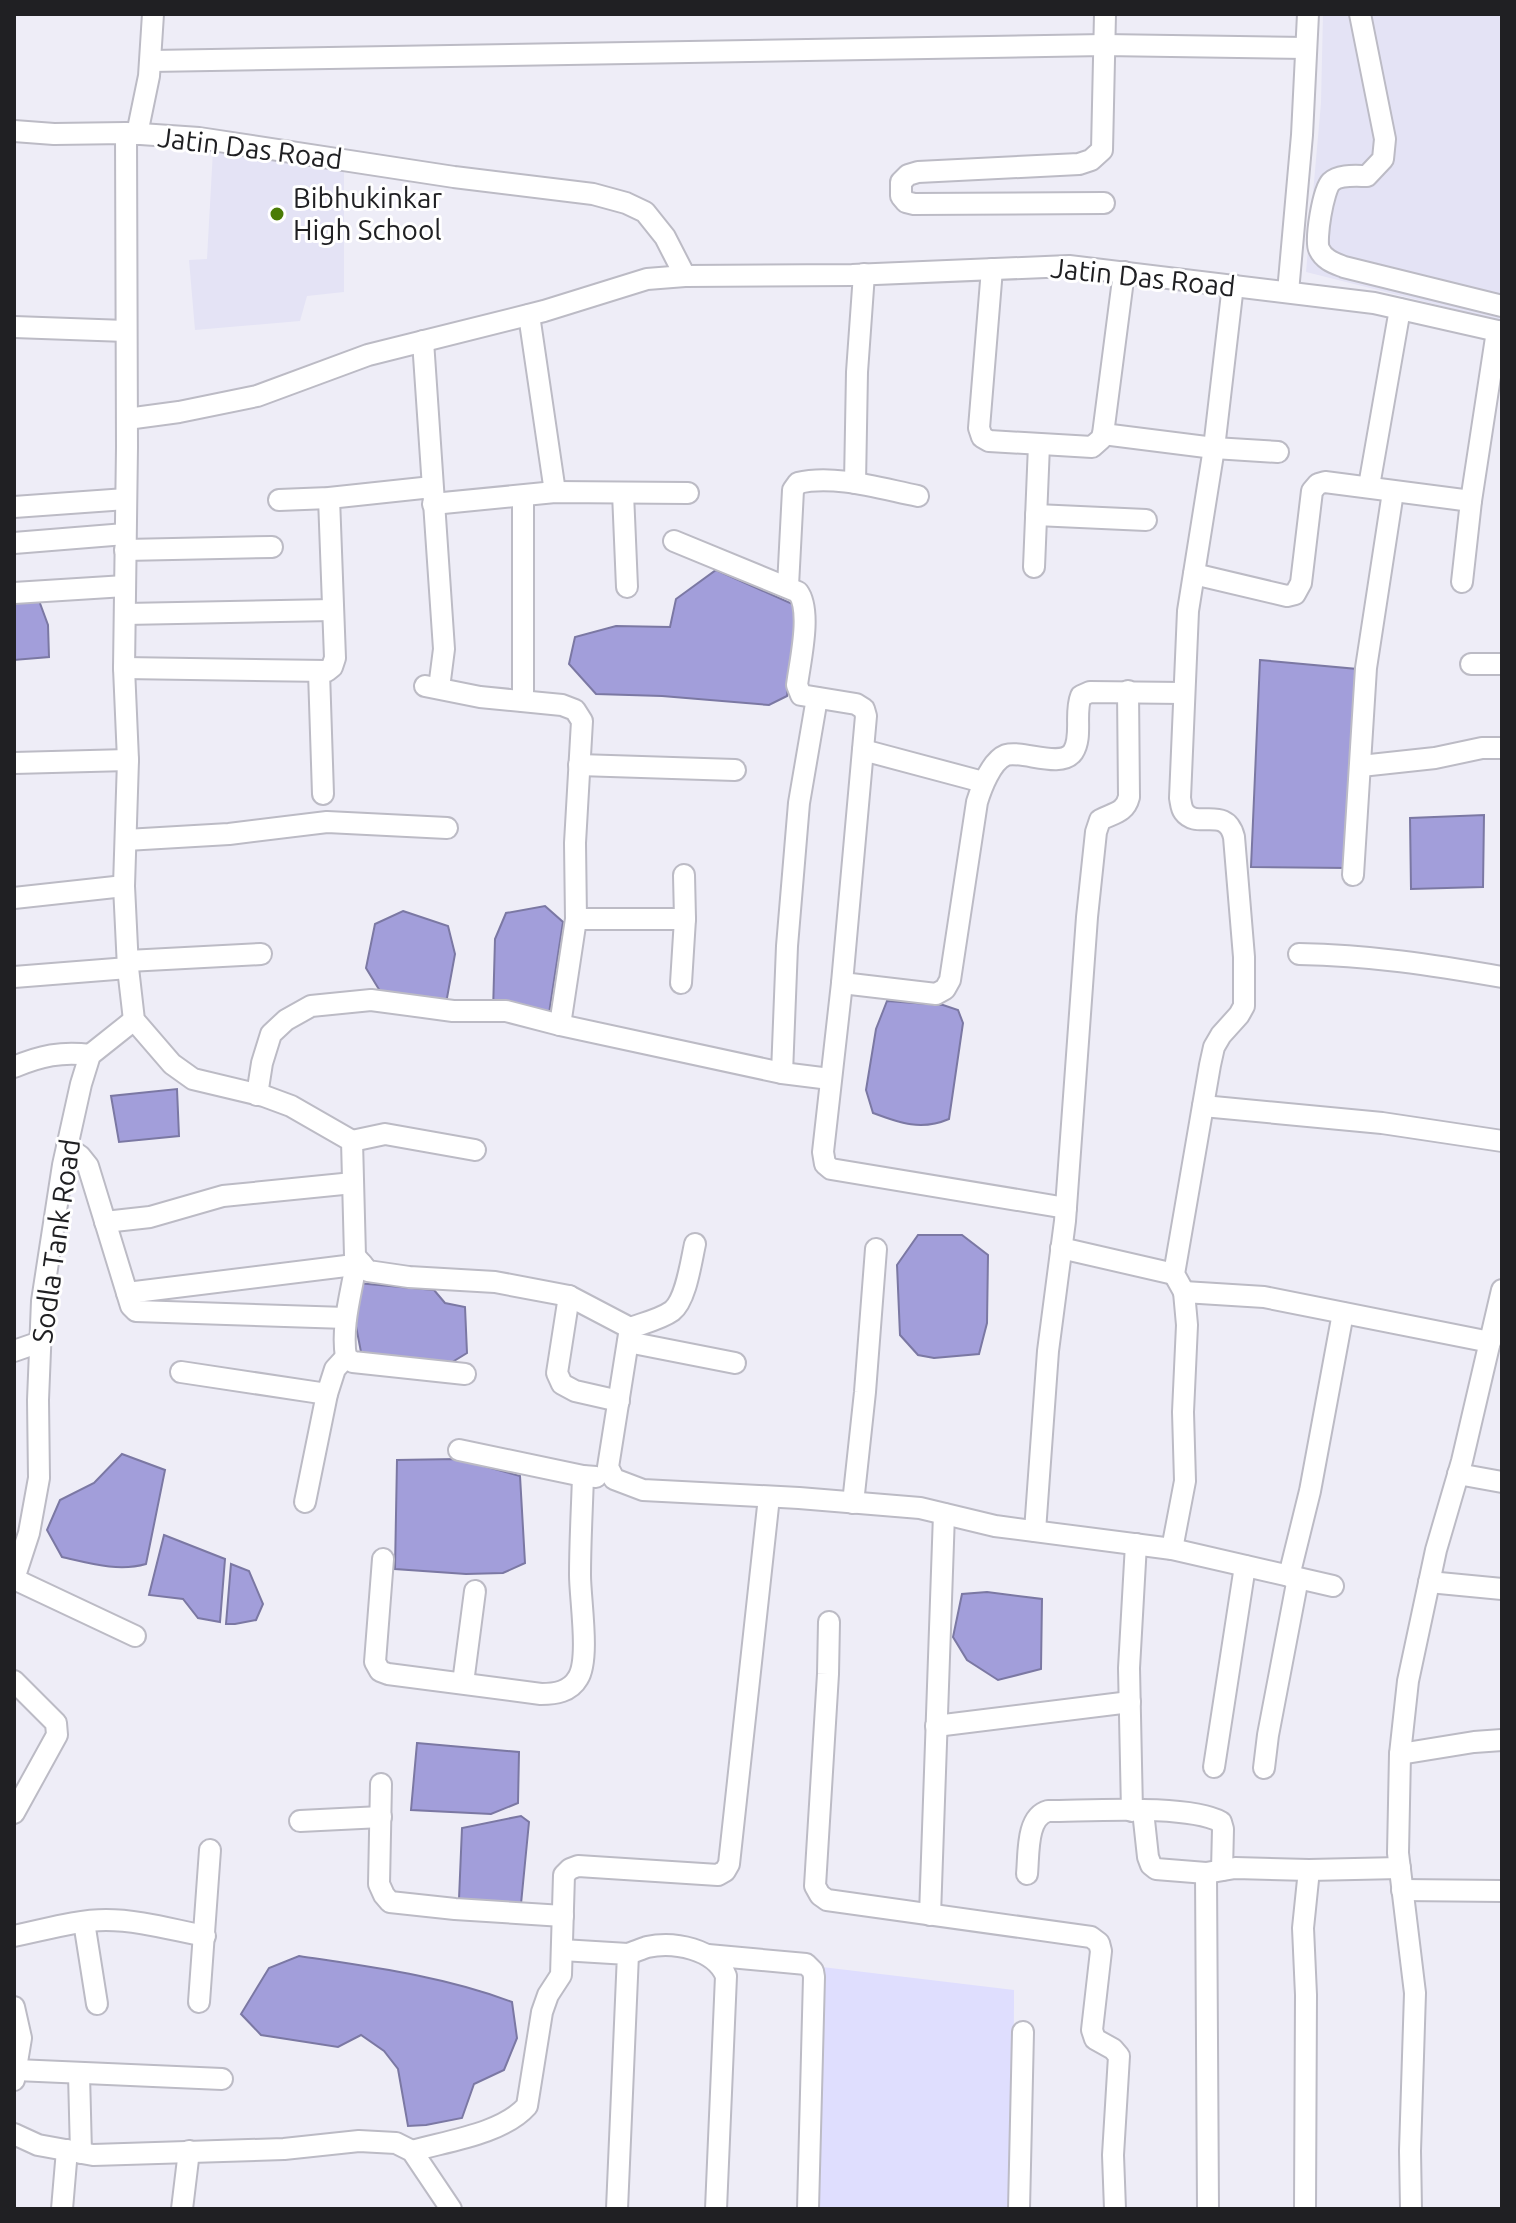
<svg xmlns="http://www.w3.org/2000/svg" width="1516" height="2223" font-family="Ubuntu,sans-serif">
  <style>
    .built { fill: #e4e3f5 }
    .green { fill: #dfdefe }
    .water { fill: #a29eda; stroke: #7b78a3; stroke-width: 2 }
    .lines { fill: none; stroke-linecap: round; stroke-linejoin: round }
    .minor-casing { stroke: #bcbbc5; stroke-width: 24 }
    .minor { stroke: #fff; stroke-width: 20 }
    .poi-dot { fill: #4a7b06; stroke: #fff; stroke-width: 3 }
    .labels { text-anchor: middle; stroke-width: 6; stroke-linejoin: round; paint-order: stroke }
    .street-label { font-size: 28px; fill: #202023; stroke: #fff }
    .poi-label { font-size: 28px; fill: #202023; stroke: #fff; text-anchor: start }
  </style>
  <rect width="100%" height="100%" fill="#eeedf7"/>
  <!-- built -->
  <g class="built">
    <path d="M1323 14H1502V321L1306 272 1321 103Z"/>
    <path d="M213 150 344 169V292L307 296 300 321 195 330 189 260 207 259Z"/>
  </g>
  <!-- green -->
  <path class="green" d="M822 1967 1014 1990 1013 2209H815Z"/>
  <!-- water -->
  <g class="water">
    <path d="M716 570 797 606 787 696 769 705 662 696 596 694 569 664 575 637 616 626 670 627 676 599Z"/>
    <path d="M14 598H38L48 625 49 657 14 660Z"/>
    <path d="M1260 660 1357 669 1348 868 1251 867Z"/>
    <path d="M1484 815 1483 887 1411 889 1410 818Z"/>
    <path d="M545 906 563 922 548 1020 493 1012 495 939 506 913Z"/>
    <path d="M403 911 448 926 455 954 447 998 432 1008 383 996 366 968 375 924Z"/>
    <path d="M887 1001 943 1005 958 1010 963 1023 949 1119C921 1131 900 1123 873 1113L866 1090 876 1029Z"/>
    <path d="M177 1089 179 1136 119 1142 111 1096Z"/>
    <path d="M918 1235H962L988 1255 987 1323 979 1354 934 1358 918 1355 900 1335 897 1265Z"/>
    <path d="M357 1283 434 1290 445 1303 465 1307 467 1353 449 1364 408 1363 361 1352 354 1316Z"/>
    <path d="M122 1454 165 1470 146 1564C118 1572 89 1563 62 1557L47 1530 60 1500 94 1483Z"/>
    <path d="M458 1459 520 1476 525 1563 503 1573 466 1574 395 1569 397 1460Z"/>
    <path d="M164 1535 225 1559 220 1622 198 1618 183 1599 149 1595Z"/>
    <path d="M231 1564 249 1571 263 1604 256 1620 235 1624H226Z"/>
    <path d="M987 1592 1042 1599 1041 1669 998 1680 967 1660 953 1637 962 1594Z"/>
    <path d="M417 1743 519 1752 518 1803 491 1814 411 1810Z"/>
    <path d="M521 1816 529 1822 521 1904 459 1899 462 1828Z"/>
    <path d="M299 1956C371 1967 443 1976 512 2002L517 2038 504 2070 474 2084 462 2118 426 2125 408 2126 398 2069 384 2051 361 2035 338 2047 261 2035 241 2014 269 1968Z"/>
  </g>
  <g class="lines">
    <defs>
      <g id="minor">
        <path d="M1360 14 1385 139 1383 159 1367 176C1357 176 1339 174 1331 182 1323 190 1315 240 1319 249 1324 260 1334 263 1344 267L1502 306"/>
        <path d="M151 61 1104 45 1306 48"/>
        <path d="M14 131 54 134 126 133 199 138 454 177 593 194 626 203 645 212 665 237 685 276"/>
        <path d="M126 133 127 447 124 668 128 760 124 886 128 968 134 1020 172 1064 193 1079 264 1096 291 1106 352 1141 355 1256 368 1271 409 1277 495 1282 569 1296 630 1328 608 1467 614 1479 643 1490 799 1498 920 1508 995 1526 1172 1549 1333 1586"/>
        <path d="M137 134 149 76 153 14"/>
        <path d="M1104 203 914 204 906 202 901 196V182L908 175 918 172 1079 164 1091 160 1102 150 1105 14"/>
        <path d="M992 269 979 428 982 437 989 441 1092 447 1101 439 1103 434 1124 272"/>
        <path d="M1288 292 1302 135 1308 14"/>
        <path d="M529 315 555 492"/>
        <path d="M14 327 126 331"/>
        <path d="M423 341 444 649 439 688"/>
        <path d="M127 419 179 412 257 396 368 355 544 311 647 279 685 276 852 275 1069 266 1374 303 1502 332"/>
        <path d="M1103 434 1214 448 1278 452"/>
        <path d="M855 483 857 372 864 274"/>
        <path d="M1369 486 1400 309"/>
        <path d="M623 493 627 587"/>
        <path d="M279 500 329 498 432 487"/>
        <path d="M433 504 555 492 688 493"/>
        <path d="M14 507 126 499"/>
        <path d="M1036 515 1146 520"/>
        <path d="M674 541 798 592C812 611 800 661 797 685L801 695 856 704 864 709 866 716 842 983 823 1152 825 1164 831 1169 1066 1208"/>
        <path d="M14 543 125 534"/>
        <path d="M125 550 272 547"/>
        <path d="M1034 567 1039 445"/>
        <path d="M1194 574 1287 596 1295 594 1301 583 1312 491 1318 484 1325 482 1471 501"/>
        <path d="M1462 582 1471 501 1497 331"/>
        <path d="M788 586 793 490 798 483C834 474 882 489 918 496"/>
        <path d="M14 593 125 586"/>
        <path d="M125 614 333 610"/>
        <path d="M1471 664H1502"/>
        <path d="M124 668 327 671 332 667 335 658 329 498"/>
        <path d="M319 672 323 794"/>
        <path d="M425 686 480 697 562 705 575 710 582 721 575 843 576 919 560 1025"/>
        <path d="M523 701V496"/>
        <path d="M863 750 983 782"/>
        <path d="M14 763 128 760"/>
        <path d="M579 765 735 770"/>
        <path d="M1361 766 1435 758 1482 748H1502"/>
        <path d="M126 840 229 834 327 822 447 828"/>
        <path d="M1353 875 1366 668 1393 492"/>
        <path d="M14 898 124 886"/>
        <path d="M576 919H685"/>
        <path d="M1299 954C1369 955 1433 965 1502 977"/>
        <path d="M128 961 261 954"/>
        <path d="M14 977 128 968"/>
        <path d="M681 983 685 919 684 875"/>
        <path d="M842 983 936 994 945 989 950 980 977 802C981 789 991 761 1006 755 1023 750 1061 769 1073 752 1083 737 1074 713 1081 696L1090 692 1183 693"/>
        <path d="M14 1067C40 1056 62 1051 90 1055"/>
        <path d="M782 1073 787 946 799 803 817 698"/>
        <path d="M257 1095 262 1063 271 1034 286 1020 311 1006 371 1000 453 1011H506L560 1025 782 1073 830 1079"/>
        <path d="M1203 1106 1382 1123 1502 1141"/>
        <path d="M352 1141 385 1134 475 1150"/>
        <path d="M67 1147 80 1156 88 1166 131 1306 136 1311 346 1318"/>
        <path d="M105 1222 150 1217 223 1196 353 1183"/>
        <path d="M1061 1248 1174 1274"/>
        <path d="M356 1264C351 1294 341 1327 346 1357L353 1362 465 1374"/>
        <path d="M1184 1292 1174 1274 1210 1065 1214 1047 1221 1035 1239 1015 1244 1006V957L1234 837C1226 805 1197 830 1184 812 1181 808 1181 803 1180 798L1188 611 1214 448 1233 285"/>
        <path d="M127 1293 362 1264"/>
        <path d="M569 1296 557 1373 562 1384 575 1391 619 1401"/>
        <path d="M630 1328C644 1323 661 1319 672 1311 686 1300 691 1262 695 1244"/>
        <path d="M628 1342 735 1363"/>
        <path d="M14 1351 40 1342"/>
        <path d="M181 1372 327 1394"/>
        <path d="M459 1450 583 1476 596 1477"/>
        <path d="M1458 1474 1502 1482"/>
        <path d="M305 1502 327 1394 335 1369 346 1357"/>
        <path d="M853 1503 865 1392 876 1249"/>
        <path d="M1035 1531 1048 1351 1065 1221 1087 917 1096 832 1100 820C1113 813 1125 813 1129 797L1128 691"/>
        <path d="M1172 1549 1185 1481 1183 1412 1187 1325 1184 1292 1264 1297 1490 1342"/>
        <path d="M383 1559 375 1662 380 1671 388 1674 541 1694C555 1694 570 1692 578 1678 590 1659 580 1599 580 1575 580 1542 582 1509 583 1476"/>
        <path d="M1289 1576 1310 1491 1343 1313"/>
        <path d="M14 1579 29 1533 39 1478 38 1400 42 1301 63 1165 81 1084 90 1055 134 1020"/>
        <path d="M14 1579 135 1636"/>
        <path d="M1429 1582 1502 1589"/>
        <path d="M829 1622 828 1674 815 1886 820 1895 827 1900 1091 1937 1099 1943 1101 1951 1092 2030 1095 2039 1113 2049 1119 2056 1113 2155 1115 2209"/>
        <path d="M14 1681 56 1723 57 1735 14 1813"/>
        <path d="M463 1683 475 1591"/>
        <path d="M936 1726 1130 1702"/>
        <path d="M1400 1754 1474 1742 1502 1740"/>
        <path d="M1214 1767 1245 1566"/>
        <path d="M1264 1768 1268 1735 1298 1578"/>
        <path d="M381 1784 379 1884 384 1895 390 1902 455 1909 563 1916"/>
        <path d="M1132 1811 1129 1668 1136 1544"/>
        <path d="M1143 1811 1148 1857 1151 1865 1156 1869 1206 1873 1235 1868 1309 1870 1400 1868"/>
        <path d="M300 1821 381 1817"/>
        <path d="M1206 1873 1208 2209"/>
        <path d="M1027 1874C1029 1854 1026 1817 1048 1811 1089 1811 1188 1804 1221 1822L1223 1829 1222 1870"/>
        <path d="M1402 1890 1502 1891"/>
        <path d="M930 1915 944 1514"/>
        <path d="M84 1922 97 2004"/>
        <path d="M14 1936C44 1930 76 1920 106 1920 139 1920 173 1930 205 1936"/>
        <path d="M562 1950 628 1954 617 2209"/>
        <path d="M628 1954C634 1952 641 1949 647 1947 674 1941 715 1949 726 1976L716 2209"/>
        <path d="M708 1955 806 1964 813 1971 814 1977 808 2209"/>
        <path d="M199 2002 210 1850"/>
        <path d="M14 2007 21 2038 14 2080"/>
        <path d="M16 2070 222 2079"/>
        <path d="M79 2074 81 2153"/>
        <path d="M14 2134 38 2145 93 2155 284 2149 359 2141 396 2143 412 2151 451 2209"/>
        <path d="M412 2151C447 2141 502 2134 527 2106L542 2012 548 1995 561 1975 564 1875 570 1869 578 1866 718 1875 725 1871 729 1864 769 1497"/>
        <path d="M62 2209 67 2150"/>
        <path d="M182 2209 189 2151"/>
        <path d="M1019 2209 1023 2032"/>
        <path d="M1305 2209 1306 1995 1303 1928 1309 1870"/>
        <path d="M1411 2209 1410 2151 1415 1993 1398 1853 1400 1754 1408 1681 1436 1550 1462 1461 1502 1290"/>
      </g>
    </defs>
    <!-- minor casing -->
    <use href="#minor" class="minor-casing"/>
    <!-- minor -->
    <use href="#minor" class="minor"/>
  </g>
  <!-- markers -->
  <circle class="poi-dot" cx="277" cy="214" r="8"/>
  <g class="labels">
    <!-- street labels -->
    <g class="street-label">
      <text transform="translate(250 148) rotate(7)" y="10">Jatin Das Road</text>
      <text transform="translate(1143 277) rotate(6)" y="10">Jatin Das Road</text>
      <text transform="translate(56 1241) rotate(-82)" y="10">Sodla Tank Road</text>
    </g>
    <!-- poi labels -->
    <g class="poi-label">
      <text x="293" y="208">Bibhukinkar<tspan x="293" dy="32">High School</tspan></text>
    </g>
  </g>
  <!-- border -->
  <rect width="1516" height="2223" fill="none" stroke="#202023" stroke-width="32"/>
</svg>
